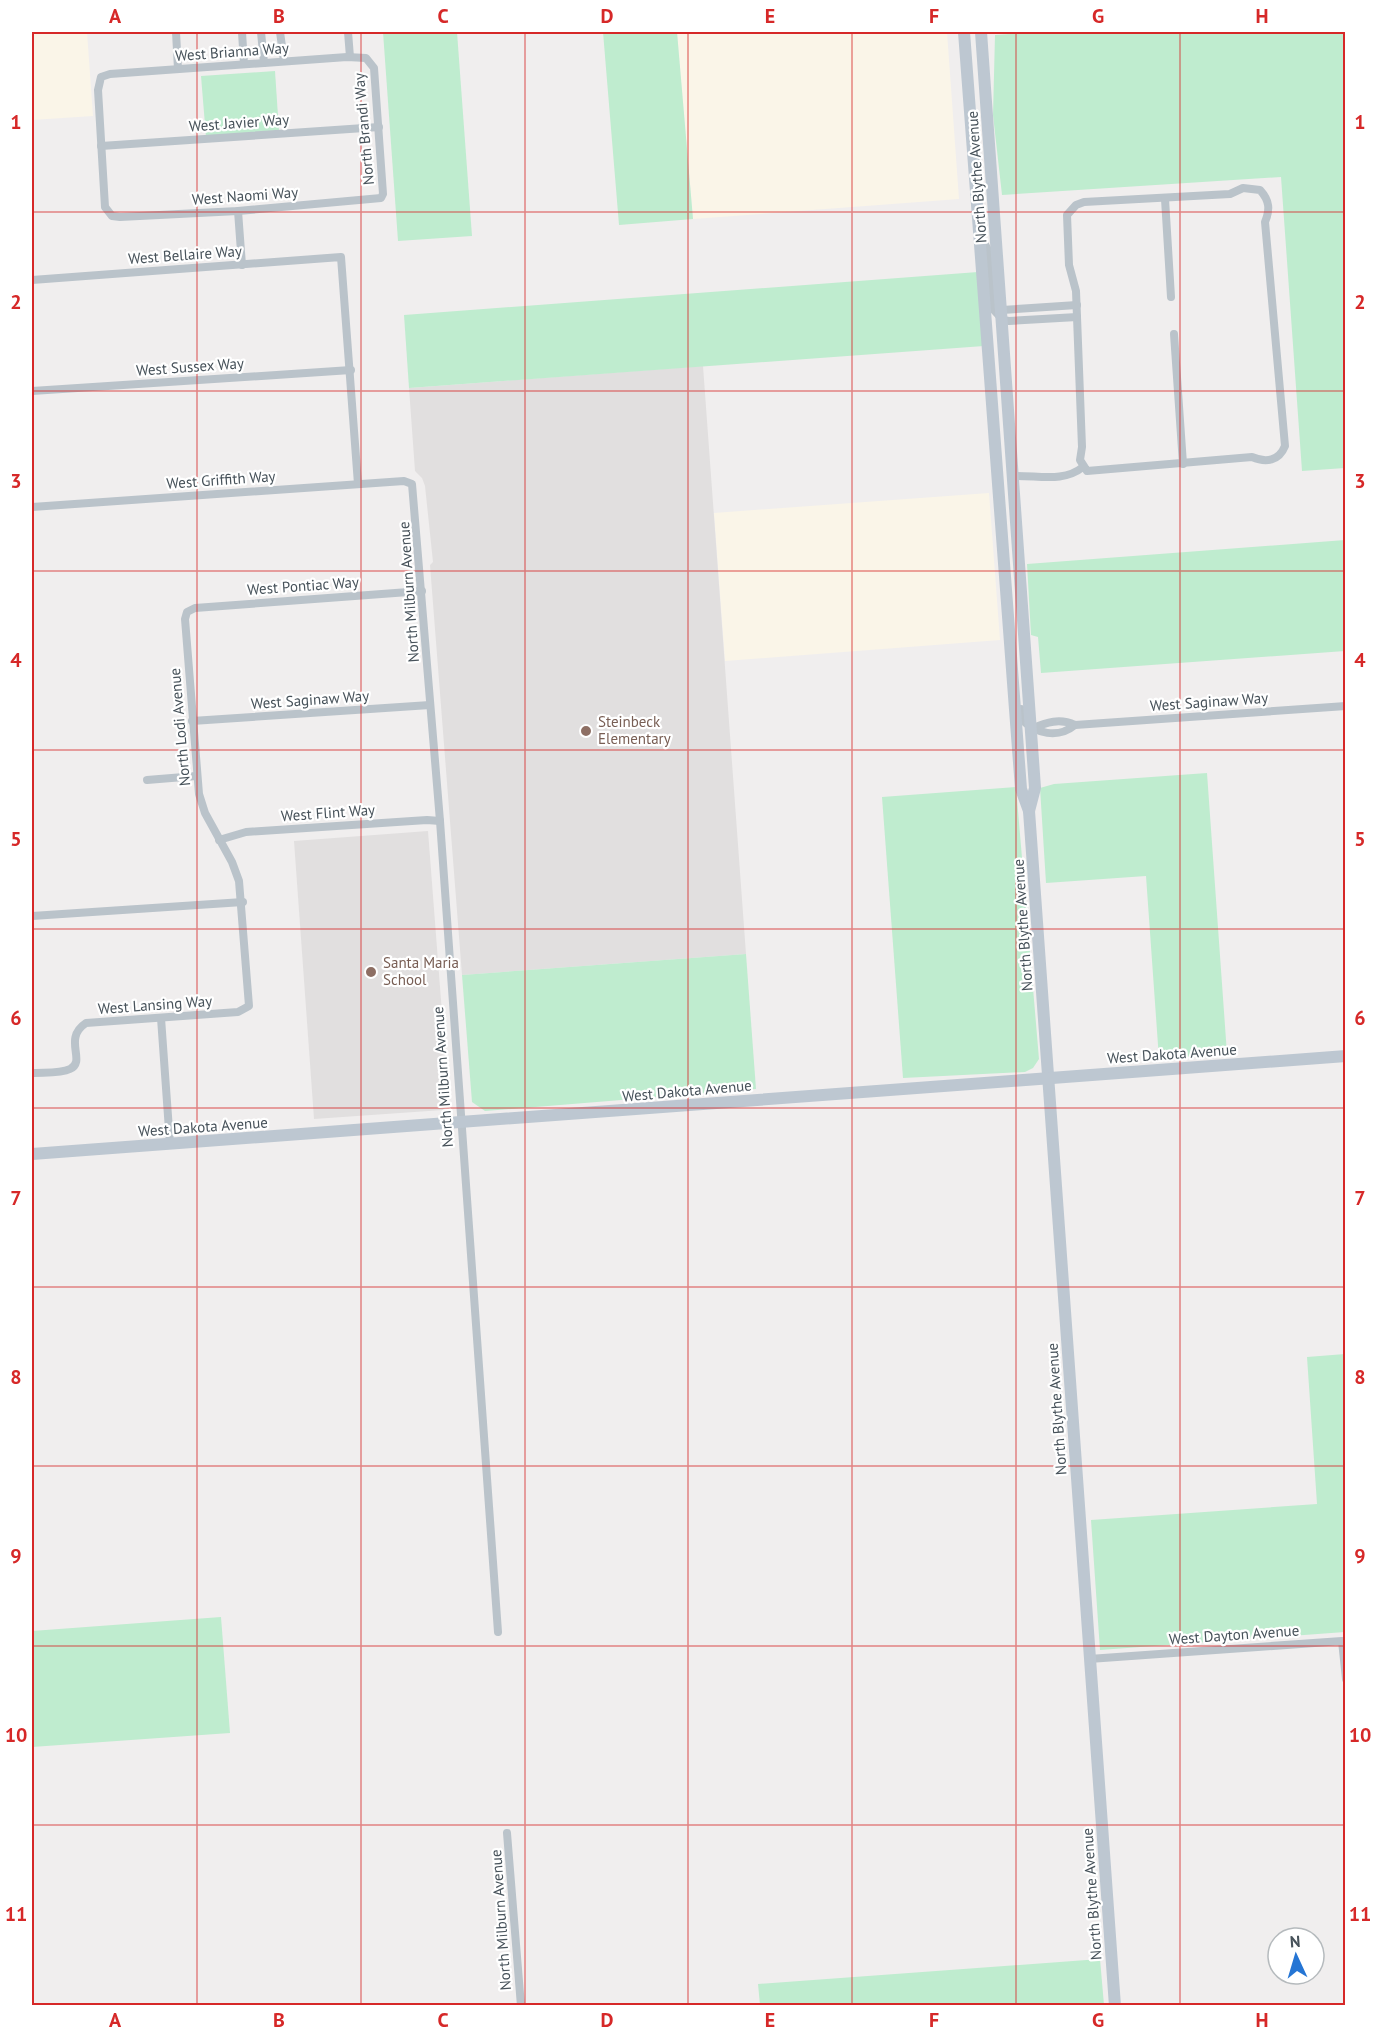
<svg xmlns="http://www.w3.org/2000/svg" width="1377" height="2037" font-family="'PT Sans',sans-serif">
  <style>
    .commercial { fill: #faf5e8 }
    .education { fill: #e1dfdf }
    .green { fill: #bfeccf }
    .lines { fill: none; stroke-linecap: round; stroke-linejoin: round }
    .street { stroke: #bac3ca; stroke-width: 8 }
    .secondary { stroke: #bdc7d1; stroke-width: 12 }
    .grid { fill: none; stroke: #d62828; stroke-width: 1.5; stroke-opacity: 0.55 }
    .education-dot { fill: #8d6e63; stroke: #fff; stroke-width: 2 }
    .labels { text-anchor: middle; stroke-width: 4.5; stroke-linejoin: round; paint-order: stroke }
    .street-label { font-size: 15px; fill: #47525a; stroke: #fff }
    .education-label { font-size: 15px; fill: #785e54; stroke: #fff; text-anchor: start }
    .neatline { fill: none; stroke: #d62828; stroke-width: 2 }
    .grid-label { font-size: 20px; text-anchor: middle; font-weight: bold; fill: #d62828 }
  </style>
  <rect width="100%" height="100%" fill="#f0eeee"/>
  <!-- commercial -->
  <g class="commercial">
    <path d="M32 32H87L93 116 32 120Z"/>
    <path d="M677 32H947L959 199 693 219Z"/>
    <path d="M989 493 1000 640 725 661 714 513Z"/>
  </g>
  <!-- education -->
  <g class="education">
    <path d="M703 366 746 954 462 975 430 565 433 562 425 486 422 478 415 471 409 388Z"/>
    <path d="M428 831 449 1104 443 1110 314 1119 294 841Z"/>
  </g>
  <!-- green -->
  <g class="green">
    <path d="M383 32H457L472 236 398 241Z"/>
    <path d="M603 32H677L693 219 619 225Z"/>
    <path d="M1043 32H1345V468L1302 471 1281 177 1002 195 993 115 995 35Z"/>
    <path d="M275 71 279 131 206 137 201 76Z"/>
    <path d="M978 272 984 346 409 388 404 315Z"/>
    <path d="M1345 540V651L1041 673 1038 637 1031 635 1027 564Z"/>
    <path d="M1207 773 1227 1054 1159 1059 1146 876 1046 883 1040 788 1054 784Z"/>
    <path d="M1016 787 1039 1059 1033 1068 1025 1072 903 1078 882 797Z"/>
    <path d="M746 954 756 1089 485 1111 472 1102 462 975Z"/>
    <path d="M1345 1354V1632L1100 1650 1091 1520 1317 1504 1307 1357Z"/>
    <path d="M221 1617 230 1733 32 1747V1631Z"/>
    <path d="M1100 1959 1104 2005H760L758 1984Z"/>
  </g>
  <g class="lines">
    <!-- street -->
    <g class="street">
      <path d="M176 32 178 69"/>
      <path d="M242 32 244 64"/>
      <path d="M261 32 264 63"/>
      <path d="M280 32 284 61"/>
      <path d="M348 32 350 57"/>
      <path d="M347 57 366 58 374 68 383 194 381 198 238 211 120 217 112 216 105 207 98 90 101 77 110 74Z"/>
      <path d="M101 146 379 127"/>
      <path d="M1243 188 1260 190C1270 201 1270 210 1265 222L1285 446C1279 461 1266 463 1252 457L1087 471 1080 460 1082 447 1076 291 1069 265 1067 215 1076 205 1084 202 1230 194Z"/>
      <path d="M1165 199 1171 297"/>
      <path d="M238 211 242 265"/>
      <path d="M981 237 989 252 993 309 1003 320 1009 321 1077 317"/>
      <path d="M32 280 341 257 358 484"/>
      <path d="M1002 310 1077 305"/>
      <path d="M1174 334 1183 464"/>
      <path d="M32 391 351 370"/>
      <path d="M1013 476C1038 475 1063 483 1083 467"/>
      <path d="M32 507 404 481 412 484 440 821 498 1632"/>
      <path d="M1021 709V719C1036 734 1058 739 1075 725"/>
      <path d="M192 721 430 705"/>
      <path d="M1031 729C1047 722 1060 718 1075 725L1346 706"/>
      <path d="M147 780 196 776"/>
      <path d="M219 840 246 832 427 820 440 821"/>
      <path d="M32 916 243 902"/>
      <path d="M161 1018 170 1144"/>
      <path d="M32 1073C43 1072 60 1074 70 1069 87 1061 62 1039 86 1023L238 1012 249 1006 239 881 232 862 205 813 199 794 185 619 187 612 195 608 422 591"/>
      <path d="M1089 1659 1342 1641 1346 1679"/>
      <path d="M507 1833 521 2006"/>
    </g>
    <!-- secondary -->
    <g class="secondary">
      <path d="M964 32 1021 789 1029 811 1115 2006"/>
      <path d="M981 32 1035 788 1029 811"/>
      <path d="M32 1154 1346 1056"/>
    </g>
  </g>
  <!-- grid -->
  <path class="grid" d="M197 32V2006M361 32V2006M525 32V2006M688 32V2006M852 32V2006M1016 32V2006M1180 32V2006M32 212H1346M32 391H1346M32 571H1346M32 750H1346M32 929H1346M32 1108H1346M32 1287H1346M32 1466H1346M32 1646H1346M32 1825H1346"/>
  <!-- markers -->
  <g class="education-dot">
    <circle cx="586" cy="731" r="6"/>
    <circle cx="371" cy="972" r="6"/>
  </g>
  <g class="labels">
    <!-- street labels -->
    <g class="street-label">
      <text transform="translate(232 52) rotate(-4)" y="5">West Brianna Way</text>
      <text transform="translate(239 123) rotate(-4)" y="5">West Javier Way</text>
      <text transform="translate(364 129) rotate(-95)" y="5">North Brandi Way</text>
      <text transform="translate(977 177) rotate(-94)" y="5">North Blythe Avenue</text>
      <text transform="translate(245 196) rotate(-4)" y="5">West Naomi Way</text>
      <text transform="translate(185 255) rotate(-4)" y="5">West Bellaire Way</text>
      <text transform="translate(190 367) rotate(-4)" y="5">West Sussex Way</text>
      <text transform="translate(221 480) rotate(-4)" y="5">West Griffith Way</text>
      <text transform="translate(303 586) rotate(-4)" y="5">West Pontiac Way</text>
      <text transform="translate(409 592) rotate(-94)" y="5">North Milburn Avenue</text>
      <text transform="translate(310 700) rotate(-4)" y="5">West Saginaw Way</text>
      <text transform="translate(1209 702) rotate(-4)" y="5">West Saginaw Way</text>
      <text transform="translate(180 727) rotate(-95)" y="5">North Lodi Avenue</text>
      <text transform="translate(328 813) rotate(-4)" y="5">West Flint Way</text>
      <text transform="translate(1023 925) rotate(-94)" y="5">North Blythe Avenue</text>
      <text transform="translate(155 1005) rotate(-4)" y="5">West Lansing Way</text>
      <text transform="translate(1172 1054) rotate(-4)" y="5">West Dakota Avenue</text>
      <text transform="translate(443 1077) rotate(-94)" y="5">North Milburn Avenue</text>
      <text transform="translate(687 1091) rotate(-5)" y="5">West Dakota Avenue</text>
      <text transform="translate(203 1127) rotate(-4)" y="5">West Dakota Avenue</text>
      <text transform="translate(1057 1409) rotate(-94)" y="5">North Blythe Avenue</text>
      <text transform="translate(1234 1635) rotate(-4)" y="5">West Dayton Avenue</text>
      <text transform="translate(1092 1894) rotate(-94)" y="5">North Blythe Avenue</text>
      <text transform="translate(501 1920) rotate(-94)" y="5">North Milburn Avenue</text>
    </g>
    <!-- education labels -->
    <g class="education-label">
      <text x="598" y="727">Steinbeck<tspan x="598" dy="17">Elementary</tspan></text>
      <text x="383" y="968">Santa Maria<tspan x="383" dy="17">School</tspan></text>
    </g>
  </g>
  <!-- border -->
  <rect width="1377" height="2037" fill="none" stroke="#ffffff" stroke-width="66"/>
  <!-- north arrow -->
  <g transform="translate(1296 1956) rotate(356)"><circle r="28" fill="#ffffff" stroke="#b5babd" stroke-width="1.5"/>
  <path d="M0-4.5L10 22L0 15L-10 22Z" fill="#2575d4"/>
  <text y="-9" font-size="16" font-weight="bold" text-anchor="middle" fill="#47525a">N</text>
  </g>
  <rect x="33" y="33" width="1311" height="1971" class="neatline"/>
  <g class="grid-label">
    <text x="115" y="23">A</text>
    <text x="279" y="23">B</text>
    <text x="443" y="23">C</text>
    <text x="607" y="23">D</text>
    <text x="770" y="23">E</text>
    <text x="934" y="23">F</text>
    <text x="1098" y="23">G</text>
    <text x="1262" y="23">H</text>
    <text x="16" y="129">1</text>
    <text x="1360" y="129">1</text>
    <text x="16" y="309">2</text>
    <text x="1360" y="309">2</text>
    <text x="16" y="488">3</text>
    <text x="1360" y="488">3</text>
    <text x="16" y="667">4</text>
    <text x="1360" y="667">4</text>
    <text x="16" y="846">5</text>
    <text x="1360" y="846">5</text>
    <text x="16" y="1025">6</text>
    <text x="1360" y="1025">6</text>
    <text x="16" y="1205">7</text>
    <text x="1360" y="1205">7</text>
    <text x="16" y="1384">8</text>
    <text x="1360" y="1384">8</text>
    <text x="16" y="1563">9</text>
    <text x="1360" y="1563">9</text>
    <text x="16" y="1742">10</text>
    <text x="1360" y="1742">10</text>
    <text x="16" y="1921">11</text>
    <text x="1360" y="1921">11</text>
    <text x="115" y="2027">A</text>
    <text x="279" y="2027">B</text>
    <text x="443" y="2027">C</text>
    <text x="607" y="2027">D</text>
    <text x="770" y="2027">E</text>
    <text x="934" y="2027">F</text>
    <text x="1098" y="2027">G</text>
    <text x="1262" y="2027">H</text>
  </g>
</svg>
